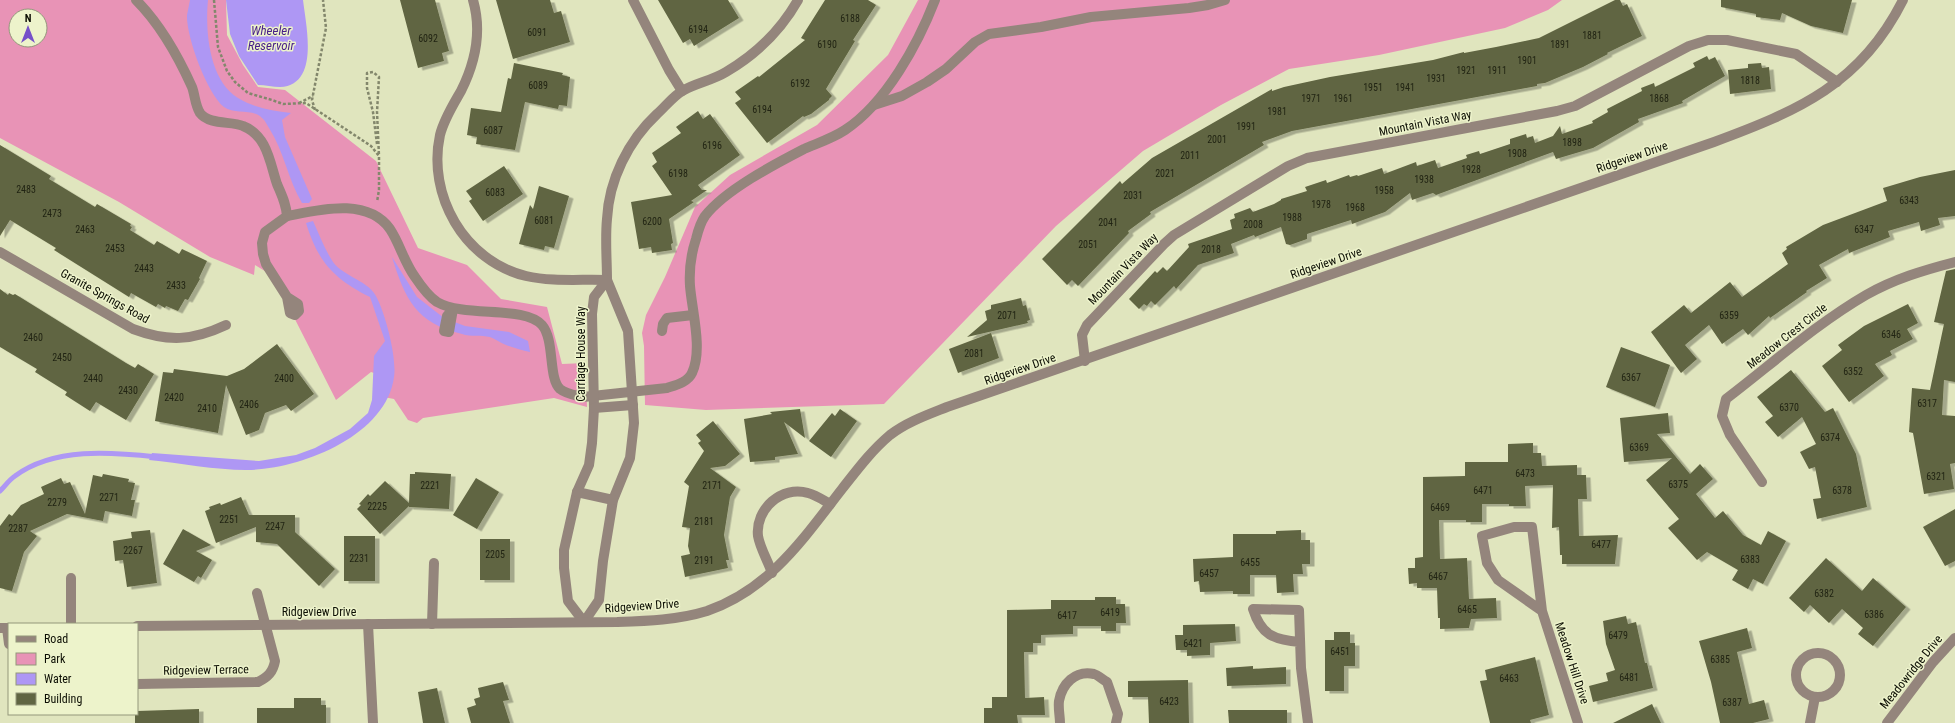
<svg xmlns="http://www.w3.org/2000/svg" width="1955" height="723" font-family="'Roboto Condensed',sans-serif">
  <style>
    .green { fill: #e893b6; fill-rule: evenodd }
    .water { fill: #ae97f4 }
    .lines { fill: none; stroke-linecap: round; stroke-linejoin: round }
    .stream { stroke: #ae97f4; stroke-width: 5 }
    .building { fill: #606542; filter: url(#shadow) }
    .path { stroke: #83876c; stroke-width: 2.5; stroke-dasharray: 3 2; stroke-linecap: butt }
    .service { stroke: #94857c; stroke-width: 10 }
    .minor { stroke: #94857c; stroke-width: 10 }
    .tertiary { stroke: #94857c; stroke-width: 10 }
    .labels { text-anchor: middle; stroke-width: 3; stroke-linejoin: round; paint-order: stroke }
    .number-label { font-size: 10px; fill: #212413 }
    .street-label { font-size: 12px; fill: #0c0e03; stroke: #edf3cb }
    .water-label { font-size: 13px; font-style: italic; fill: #471d88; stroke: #edf3cb }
  </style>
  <defs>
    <filter id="shadow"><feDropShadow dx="4.5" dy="2.5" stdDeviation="0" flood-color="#0004"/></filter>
  </defs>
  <rect width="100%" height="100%" fill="#e0e5be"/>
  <!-- green -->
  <g class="green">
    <path d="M0 0H226L227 35 243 65 258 87 285 90 376 161 418 248 467 265 501 299 547 307 562 364 585 363 587 407 554 398 423 418 417 423 408 420 394 399 373 395 374 373 371 372 336 400 273 276 255 265 254 275 210 257 119 202 0 138ZM16 16H40V40H16Z"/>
    <path d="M918 0H1562L1548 10 1505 28 1379 55 1289 69 1221 105 1175 132 1143 151 1056 226 884 404 706 410 645 405 644 346 642 333 646 315 665 277 695 207 730 175 817 125 888 55Z"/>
  </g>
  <!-- water -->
  <g class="water">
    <path d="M190 0H208C205 31 209 80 238 98 255 108 272 111 291 113L282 120 285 137 312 199 309 203H302C288 180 284 151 269 128 267 125 265 120 262 118 252 108 235 115 224 107 207 94 186 36 187 15 188 10 189 5 190 0Z"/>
    <path d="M226 0H303C306 26 320 85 280 87 273 87 265 85 258 85L239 56 230 34Z"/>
    <path d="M313 221C319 234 325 250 333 262 344 277 370 281 377 298 386 316 397 358 394 377 386 437 298 470 246 470 215 470 180 463 149 460L152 453 259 461 296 455 315 448 350 429 368 413 372 400 374 356 385 341 370 297C334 279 318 262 306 223Z"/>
    <path d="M392 257 417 297 444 318 465 326 509 332 528 341 530 352C522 350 514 348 506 345 501 343 495 339 490 337 481 335 471 337 462 334 416 323 405 299 392 257Z"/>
  </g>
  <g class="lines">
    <!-- stream -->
    <path class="stream" d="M0 491C5 486 9 480 15 476 54 447 111 452 157 457"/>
  </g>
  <!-- building -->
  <g class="building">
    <path d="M400 0H435L449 51 442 53 444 61 418 68Z"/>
    <path d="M496 0H550L554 13 561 11 570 42 513 59Z"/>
    <path d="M658 0H728L739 18 694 46 690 39 683 43Z"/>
    <path d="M825 0H868L876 5 853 40 855 41 826 89 832 96 829 99V100L811 114 804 117 803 116 767 143 735 103 741 99 735 92 758 76 759 77 805 40 801 38Z"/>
    <path d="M1615 0H1620L1623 6 1627 4 1642 36 1607 53 1608 54 1583 67 1545 83 1537 84V86L1292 131 1262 142 1264 145 1150 212 1151 214 1128 231 1129 233 1078 286 1072 280 1067 285 1042 259 1120 181 1122 184 1152 158 1272 89V91L1284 87 1330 77 1433 60 1464 52V53L1496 47 1539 38Z"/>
    <path d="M1721 0H1852L1843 33 1811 26 1782 13 1780 20 1756 17V14L1721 7Z"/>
    <path d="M1707 56 1709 60 1715 57 1725 76 1682 101 1683 103 1638 119 1639 122 1593 148 1556 159 1553 152 1436 195 1433 193 1412 200 1410 193 1385 212 1352 224 1351 220 1307 234V239L1290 245 1286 244 1281 227 1255 237 1254 235 1231 244 1234 253 1198 265 1176 289 1174 286 1155 305 1151 301 1147 306 1144 304 1139 309 1129 299 1155 271 1157 273 1163 267 1167 271 1189 247 1188 244 1232 229 1230 220 1235 218 1234 214 1250 208 1253 212 1274 204 1281 200V199L1307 191 1305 187 1326 180 1327 183 1349 175 1350 177 1357 175 1358 176 1382 168 1384 174 1416 162 1417 166 1435 160 1438 168 1467 158 1466 155 1479 151 1480 154 1510 144V139L1526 134 1527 138 1533 136 1535 143 1553 136 1560 126 1562 134 1593 123 1592 121 1608 112 1607 109 1642 91 1641 88 1654 83 1655 87 1695 67 1693 63Z"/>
    <path d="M514 63 563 73 562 75 570 77 567 106 559 105 558 109 525 102 515 150 476 144 477 137 467 135 471 108 501 112 508 78 511 79Z"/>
    <path d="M1761 63 1762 68 1769 67 1771 89 1730 94 1728 70 1748 68V64Z"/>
    <path d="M698 111 703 119 710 114 740 155 698 185 702 190H707L691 201 694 202 669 219 673 243 671 244 672 250 652 253 651 247 639 249 631 202 672 195 652 166 657 162 652 153 681 133 676 127Z"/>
    <path d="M0 145 51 176 49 179 95 207 97 204 131 224 130 226 132 227 130 230 154 245 157 241 179 254 182 249 207 261 199 278 200 279 188 300 185 299 178 311 166 306 165 308 158 304 156 307 131 293 129 297 54 250 56 248 10 220 0 236Z"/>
    <path d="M504 166 523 194 483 221 469 201 472 199 466 191Z"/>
    <path d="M1955 170V216L1938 218 1940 225 1921 231 1919 222 1888 231 1890 237 1849 253 1848 249 1819 265 1827 278 1806 291 1807 292 1770 318 1769 316 1748 335 1743 329 1722 344 1709 325 1685 345 1697 359 1681 373 1651 332 1684 305 1691 313 1730 282 1742 297 1788 264 1782 253 1787 249 1786 247 1823 225 1887 201 1883 188 1920 177Z"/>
    <path d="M539 186 569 196 554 248 545 246 544 250 519 244 530 205 533 209Z"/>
    <path d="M1955 269V382L1944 380 1942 415 1955 416V463L1950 464 1954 489 1924 494 1913 433 1909 432 1912 388 1930 390 1944 324 1934 322 1946 271Z"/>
    <path d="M0 289 8 295 9 293 13 295 15 294 126 363 135 368 138 364 154 374 126 420 96 402 90 411 65 395 67 392 35 372 37 369 0 347Z"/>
    <path d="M1021 298 1023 306 1026 305 1030 320 1027 321 1028 323 967 337 987 320 985 311 991 309V305Z"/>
    <path d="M1908 304 1918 323 1907 329 1913 339 1890 351 1892 355 1875 364 1884 376 1849 402 1822 366 1842 350 1838 345 1864 326Z"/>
    <path d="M991 333 999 358 958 373 949 349Z"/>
    <path d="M277 344 314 394 291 411 286 405 265 413 259 430 246 435 226 385 218 433 155 421 163 372 173 373 174 369 227 376 244 369Z"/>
    <path d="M1621 347 1670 365 1655 407 1606 387Z"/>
    <path d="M1791 370 1825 412 1833 408 1856 454 1867 507 1817 519 1813 499 1821 498 1815 467 1809 469 1800 452 1816 444 1802 417 1778 437 1765 422 1773 416 1757 397Z"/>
    <path d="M800 409 805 438 784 422 798 454 775 457V460L750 462 744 419 772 414 770 412Z"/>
    <path d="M840 409 857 421 831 457 809 441 832 413 835 416Z"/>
    <path d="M1668 413 1670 433 1657 434 1690 474 1700 464 1713 479 1696 494 1715 518 1723 511 1743 535 1761 545 1768 531 1786 541 1763 584 1753 579 1748 589 1732 580 1738 570 1707 552 1697 560 1668 528 1679 519 1646 480 1672 458 1624 462 1620 418Z"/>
    <path d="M713 421 740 454 725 466 710 468 736 487 730 497 724 535 729 560H726L728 568 685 577 681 556 690 554 688 546 690 528 682 527 689 486 684 482 704 451 698 443 701 441 696 435Z"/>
    <path d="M1533 443V453H1541L1542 466 1577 465V475H1586L1587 499H1578L1579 536 1618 535 1615 564H1562V555H1560L1559 527 1552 528 1553 485 1525 486 1526 506H1509V504H1482V522H1466V520H1439L1440 559 1467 558 1469 599 1496 598 1497 618 1471 619 1469 628 1440 629V618H1438L1437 588H1417V583L1409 584 1408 568H1415V558L1423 557V477L1465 476V462H1508V444Z"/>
    <path d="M415 472 451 474 449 509 409 507V506L380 534 357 509 361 505 359 504 368 494 370 496 385 481 409 503 410 474H415Z"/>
    <path d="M103 474 129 479 128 482 135 483 131 500H135L132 516 105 511 103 521 67 514 30 531 37 536 24 552 12 591 0 588V526L9 514 12 516 21 505 44 494 41 487 61 478 64 484 70 482 85 514 93 475 102 477Z"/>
    <path d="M476 478 499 492 477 529 453 515Z"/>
    <path d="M241 497 249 515H295V532L335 569 319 586 277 544 256 542V527L216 543 205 511 210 509 209 507 220 503 221 505Z"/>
    <path d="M1955 509V561L1945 566 1923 527Z"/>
    <path d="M183 529 211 545 196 551 212 560 201 578 198 576 194 582 163 564Z"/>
    <path d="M150 530 157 583 127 587 123 560 115 561 113 541 132 538 131 532Z"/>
    <path d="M1301 530V540H1310V564H1302L1303 574H1293L1294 592 1277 593 1276 575H1250V594H1233V591L1200 592 1199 581 1194 582 1193 559 1233 557V534H1276V531Z"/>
    <rect x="344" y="536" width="31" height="45"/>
    <rect x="480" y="539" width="30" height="41"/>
    <path d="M1826 558 1862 591 1873 578 1906 607 1873 646 1858 634 1863 628 1842 609 1829 623 1810 605 1804 612 1789 598Z"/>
    <path d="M1095 597H1116V604H1125L1126 623H1116V631H1101V626H1073V634L1041 635V643H1033V652H1024L1025 698 1044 697 1045 715H1017L1018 723H984V708H992V697H1007V610L1051 609V600H1095Z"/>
    <path d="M1626 616 1628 624 1636 622 1645 663H1647L1653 688 1593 702 1589 686 1608 681 1606 673 1615 670 1606 644 1603 621Z"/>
    <path d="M1235 624 1236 641 1210 643V655L1187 656V650H1176L1175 635H1183V625Z"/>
    <path d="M1747 628 1752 648 1737 652 1749 704 1764 700 1769 719 1753 723H1720L1711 682 1699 641Z"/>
    <path d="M1334 632H1350V643H1355V666H1344V691H1325V640H1334Z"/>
    <path d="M1535 657 1549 715 1530 720 1531 723H1490L1480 681 1487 680 1485 670Z"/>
    <path d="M1253 666V669L1286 667V684L1227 686 1226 668Z"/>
    <path d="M1188 680 1189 723H1149L1148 697H1128V681Z"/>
    <path d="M503 682 509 700 503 701 510 723H471L467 708 476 705 474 699 480 697 478 688Z"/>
    <path d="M437 688 445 723H423L418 692Z"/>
    <path d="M294 698H321V705H326V723H257V708H294Z"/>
    <path d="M1652 704 1661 723H1613Z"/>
    <path d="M199 709V723H135V714H137V711Z"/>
    <path d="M1228 710H1287V723H1229Z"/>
  </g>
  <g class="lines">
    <!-- path -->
    <g class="path">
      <path d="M214 0 218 47 227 71 235 82 248 93 272 100 283 104 306 103 371 146 379 156V190L377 202"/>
      <path d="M299 103 313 96"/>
      <path d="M315 110 312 100 326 28 323 0"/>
      <path d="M377 144 373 112 367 88V73L373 72 379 77 377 112 379 156"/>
    </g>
    <!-- service -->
    <g class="service">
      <path d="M136 0C160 24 178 56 192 87 195 95 195 105 200 113 209 125 231 121 243 126 267 135 270 163 277 184 282 196 286 203 287 216L265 232 262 243 263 254 266 264 287 297 298 304 299 311 295 315 290 313 287 297"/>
      <path d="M874 105 902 96 927 82 946 69 975 42 989 34 1041 27 1091 17 1189 8 1208 5 1225 0"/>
      <path d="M287 216C319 210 367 197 390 229 400 244 404 262 415 277 421 286 428 296 437 302 465 318 524 305 542 325 555 340 548 378 560 389 566 394 575 395 583 397L667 388C676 385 688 382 692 373 703 350 692 311 690 286 689 270 691 254 696 239 698 231 700 223 705 216 725 190 775 164 804 149 818 143 833 138 845 130 886 103 918 44 935 0"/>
      <path d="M453 309 449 332 444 331 447 316Z"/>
      <path d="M662 331 663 324 667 318 693 315"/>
    </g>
    <!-- minor -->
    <g class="minor">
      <path d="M473 0C482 31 475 63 461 91 453 105 444 119 440 135 427 195 464 261 526 276 552 282 581 279 607 280 607 260 605 239 607 219 609 180 628 141 657 114 665 107 674 95 684 90 697 83 713 80 726 72 755 55 781 30 798 0"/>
      <path d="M633 0 669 70 682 91"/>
      <path d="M0 252 133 329C168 342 192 341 226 325"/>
      <path d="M607 280 628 331 634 423 630 458 613 500 603 561 599 600 584 622 568 601 564 568V550L577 492 589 465 592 443 594 408 592 314 594 297Z"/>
      <path d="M1085 361 1082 335 1087 325 1164 244 1174 235 1288 166 1307 158 1557 111 1575 106 1689 46 1708 40H1727L1796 54 1837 82"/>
      <path d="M594 408 633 405"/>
      <path d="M1762 482 1730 435 1722 416 1726 399C1772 364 1816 324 1866 295 1894 279 1924 270 1955 262"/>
      <path d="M577 492 613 500"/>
      <path d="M772 573C768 561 760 548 758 536 755 509 782 485 808 493 816 495 823 500 830 504"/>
      <path d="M1542 611 1498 580 1487 563 1482 536 1514 527H1532L1542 611 1578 723"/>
      <path d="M71 624V578"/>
      <path d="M368 624 373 723"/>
      <path d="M432 624 434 563"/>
      <path d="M7 628 9 644"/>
      <path d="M1300 642C1274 640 1261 635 1253 609L1299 610 1301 668 1308 723"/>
      <circle cx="1818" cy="675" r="22"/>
      <path d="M137 684 258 682C268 677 273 672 275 661L257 593"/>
      <path d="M1060 723C1060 716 1058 708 1059 701 1062 684 1075 670 1094 674 1098 675 1103 680 1107 682L1118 714 1116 723"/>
      <path d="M1810 723 1815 697"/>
      <path d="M1887 723 1933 662 1955 638"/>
    </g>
    <!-- tertiary -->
    <g class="tertiary">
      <path d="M137 626 617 622C647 621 678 620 707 611 770 589 803 539 842 489 857 470 871 451 890 435 907 422 927 415 947 407L1714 142C1798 111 1861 84 1903 0"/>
      <path d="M0 628H9"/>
    </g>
  </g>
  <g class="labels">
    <!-- number labels -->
    <g class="number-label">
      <text x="850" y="22">6188</text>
      <text x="698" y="33">6194</text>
      <text x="537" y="36">6091</text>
      <text x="1592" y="39">1881</text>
      <text x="428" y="42">6092</text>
      <text x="827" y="48">6190</text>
      <text x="1560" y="48">1891</text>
      <text x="1527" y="64">1901</text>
      <text x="1466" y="74">1921</text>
      <text x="1497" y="74">1911</text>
      <text x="1436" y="82">1931</text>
      <text x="1750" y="84">1818</text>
      <text x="800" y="87">6192</text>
      <text x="538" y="89">6089</text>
      <text x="1373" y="91">1951</text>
      <text x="1405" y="91">1941</text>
      <text x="1311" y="102">1971</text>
      <text x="1343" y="102">1961</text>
      <text x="1659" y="102">1868</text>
      <text x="762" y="113">6194</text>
      <text x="1277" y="115">1981</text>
      <text x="1246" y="130">1991</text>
      <text x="493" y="134">6087</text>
      <text x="1217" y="143">2001</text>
      <text x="1572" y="146">1898</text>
      <text x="712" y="149">6196</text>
      <text x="1517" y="157">1908</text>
      <text x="1190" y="159">2011</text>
      <text x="1471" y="173">1928</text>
      <text x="678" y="177">6198</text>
      <text x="1165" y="177">2021</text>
      <text x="1424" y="183">1938</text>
      <text x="26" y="193">2483</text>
      <text x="1384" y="194">1958</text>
      <text x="495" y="196">6083</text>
      <text x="1133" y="199">2031</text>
      <text x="1909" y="204">6343</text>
      <text x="1321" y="208">1978</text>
      <text x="1355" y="211">1968</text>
      <text x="52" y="217">2473</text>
      <text x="1292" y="221">1988</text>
      <text x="544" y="224">6081</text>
      <text x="652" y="225">6200</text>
      <text x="1108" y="226">2041</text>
      <text x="1253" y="228">2008</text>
      <text x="85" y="233">2463</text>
      <text x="1864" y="233">6347</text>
      <text x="1088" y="248">2051</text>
      <text x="115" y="252">2453</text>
      <text x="1211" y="253">2018</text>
      <text x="144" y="272">2443</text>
      <text x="176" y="289">2433</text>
      <text x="1007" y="319">2071</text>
      <text x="1729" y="319">6359</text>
      <text x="1891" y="338">6346</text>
      <text x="33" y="341">2460</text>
      <text x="974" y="357">2081</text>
      <text x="62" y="361">2450</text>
      <text x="1853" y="375">6352</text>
      <text x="1631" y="381">6367</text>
      <text x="93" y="382">2440</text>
      <text x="284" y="382">2400</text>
      <text x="128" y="394">2430</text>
      <text x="174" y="401">2420</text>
      <text x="1927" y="407">6317</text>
      <text x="249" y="408">2406</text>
      <text x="1789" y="411">6370</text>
      <text x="207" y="412">2410</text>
      <text x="1830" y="441">6374</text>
      <text x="1639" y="451">6369</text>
      <text x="1525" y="477">6473</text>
      <text x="1936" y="480">6321</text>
      <text x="1678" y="488">6375</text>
      <text x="430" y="489">2221</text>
      <text x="712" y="489">2171</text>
      <text x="1483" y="494">6471</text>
      <text x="1842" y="494">6378</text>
      <text x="109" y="501">2271</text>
      <text x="57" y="506">2279</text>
      <text x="377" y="510">2225</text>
      <text x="1440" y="511">6469</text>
      <text x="229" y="523">2251</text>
      <text x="704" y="525">2181</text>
      <text x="275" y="530">2247</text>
      <text x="18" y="532">2287</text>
      <text x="1601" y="548">6477</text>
      <text x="133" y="554">2267</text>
      <text x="495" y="558">2205</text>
      <text x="359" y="562">2231</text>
      <text x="1750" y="563">6383</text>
      <text x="704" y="564">2191</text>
      <text x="1250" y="566">6455</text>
      <text x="1209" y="577">6457</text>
      <text x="1438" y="580">6467</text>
      <text x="1824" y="597">6382</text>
      <text x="1467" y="613">6465</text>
      <text x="1110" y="616">6419</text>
      <text x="1874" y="618">6386</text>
      <text x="1067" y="619">6417</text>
      <text x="1618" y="639">6479</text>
      <text x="1193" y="647">6421</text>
      <text x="1340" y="655">6451</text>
      <text x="1720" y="663">6385</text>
      <text x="1629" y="681">6481</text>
      <text x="1509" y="682">6463</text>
      <text x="1169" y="705">6423</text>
      <text x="1732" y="706">6387</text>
    </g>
    <!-- street labels -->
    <g class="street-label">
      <text transform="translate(1425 123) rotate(-11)" y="4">Mountain Vista Way</text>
      <text transform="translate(1632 157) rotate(-19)" y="4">Ridgeview Drive</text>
      <text transform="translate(1326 263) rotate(-19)" y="4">Ridgeview Drive</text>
      <text transform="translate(1123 269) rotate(-46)" y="4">Mountain Vista Way</text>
      <text transform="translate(105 296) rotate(29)" y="4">Granite Springs Road</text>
      <text transform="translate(1787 336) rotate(-38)" y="4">Meadow Crest Circle</text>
      <text transform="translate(581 354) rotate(-90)" y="4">Carriage House Way</text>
      <text transform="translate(1020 369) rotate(-19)" y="4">Ridgeview Drive</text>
      <text transform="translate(642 606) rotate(-4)" y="4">Ridgeview Drive</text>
      <text x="319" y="616">Ridgeview Drive</text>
      <text transform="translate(1572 663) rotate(72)" y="4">Meadow Hill Drive</text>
      <text transform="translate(206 670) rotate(-1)" y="4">Ridgeview Terrace</text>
      <text transform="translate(1911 672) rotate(-51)" y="4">Meadowridge Drive</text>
    </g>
    <!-- water labels -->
    <g class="water-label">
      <text x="271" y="35">Wheeler<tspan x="271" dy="15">Reservoir</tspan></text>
    </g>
  </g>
  <!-- legend -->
  <rect x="8" y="623" width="130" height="92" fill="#edf3cb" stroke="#93977b"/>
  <rect x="16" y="636" width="20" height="6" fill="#94857c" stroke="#93977b"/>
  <text x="44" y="643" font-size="12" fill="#0c0e03">Road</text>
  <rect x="16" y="653" width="20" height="12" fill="#e893b6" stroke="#93977b"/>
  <text x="44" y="663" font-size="12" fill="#0c0e03">Park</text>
  <rect x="16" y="673" width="20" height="12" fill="#ae97f4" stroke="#93977b"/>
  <text x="44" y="683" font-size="12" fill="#0c0e03">Water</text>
  <rect x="16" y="693" width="20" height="12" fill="#606542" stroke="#93977b"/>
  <text x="44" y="703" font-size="12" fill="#0c0e03">Building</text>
  <!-- north arrow -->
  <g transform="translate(28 28)"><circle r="19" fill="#edf3cb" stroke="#93977b"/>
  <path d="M0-3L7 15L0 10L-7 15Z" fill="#7650c9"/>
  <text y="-6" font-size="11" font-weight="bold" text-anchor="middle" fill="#0c0e03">N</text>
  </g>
</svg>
